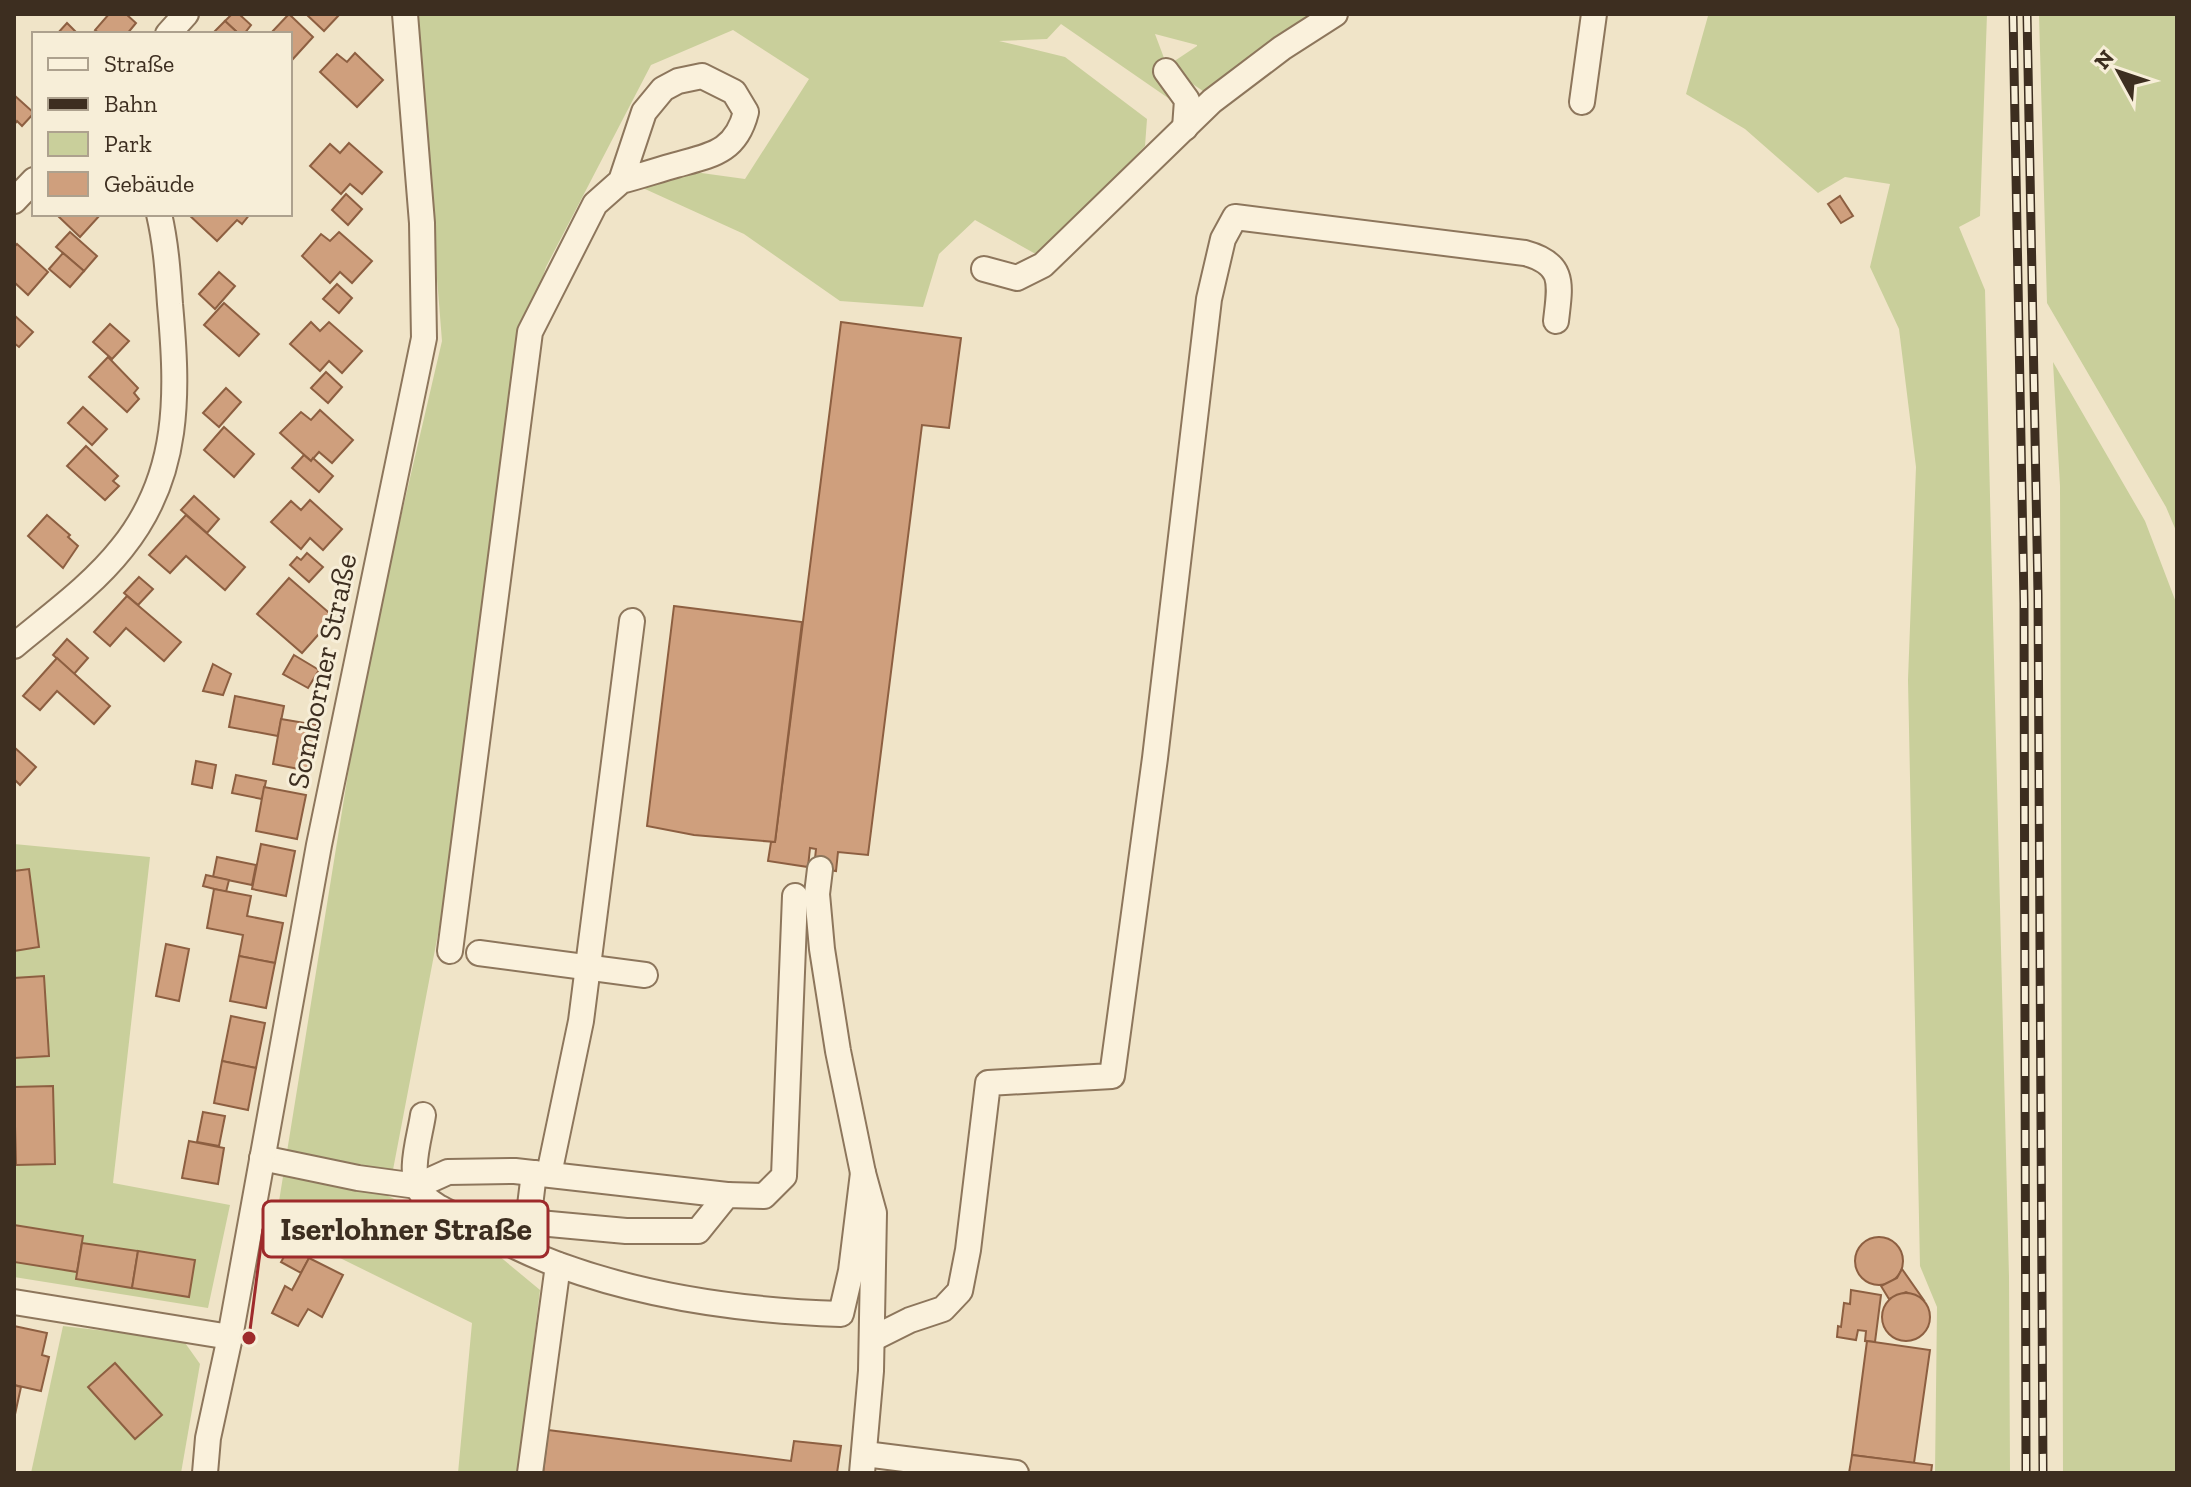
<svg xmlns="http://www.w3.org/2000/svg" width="2191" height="1487" font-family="'Zilla Slab',serif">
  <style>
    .green { fill: #c9cf9b; fill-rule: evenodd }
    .water { fill: #a9c4bc; stroke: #6f938a; stroke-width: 2 }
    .building { fill: #cf9f7d; stroke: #8d5f41; stroke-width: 2 }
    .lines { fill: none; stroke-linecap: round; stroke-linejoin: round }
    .minor-casing { stroke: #8d765c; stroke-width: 28 }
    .minor { stroke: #faf1dc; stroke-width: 24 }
    .rail-casing { stroke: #3d2e20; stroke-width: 9 }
    .rail { stroke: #f7eed8; stroke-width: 6; stroke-dasharray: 18; stroke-linecap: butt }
    .labels { text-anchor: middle; stroke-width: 6; stroke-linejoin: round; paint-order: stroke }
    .street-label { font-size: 30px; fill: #3d2e20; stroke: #f7eed8 }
    .leader { fill: none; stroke: #9e2a2b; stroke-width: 3 }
    .callout-dot { fill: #9e2a2b; stroke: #f7eed8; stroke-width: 3 }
    .callout { fill: #f7eed8; stroke: #9e2a2b; stroke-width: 3 }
    .callout-label { font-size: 32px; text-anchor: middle; font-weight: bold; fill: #3d2e20 }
  </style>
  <rect width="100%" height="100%" fill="#f0e4c8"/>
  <!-- green -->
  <g class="green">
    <path d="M416 14H1324L1209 95 1167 67 1177 96 1171 100 1061 24 1047 39 999 41 1065 57 1147 119 1145 146 1041 257 975 220 939 254 923 307 840 301 744 234 634 184 687 171 745 179 809 79 733 30 651 65 546 267 516 361 463 803 388 1196 481 1241 540 1290 518 1473H458L472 1323 275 1226 364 675 442 341ZM1155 34 1197 45V46L1167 66Z"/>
    <path d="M1701 14H1987L1980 216 1959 227 1985 290 2009 1277 2010 1473H1935L1937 1307 1920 1266 1908 680 1916 467 1899 329 1870 267 1890 184 1845 177 1818 193 1745 129 1686 94 1708 16Z"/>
    <path d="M2039 14H2177V533L2166 507 2047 303Z"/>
    <path d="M2053 362 2145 521 2177 605V1473H2063L2060 486Z"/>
    <path d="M14 844 150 857 113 1183 230 1205 208 1308 14 1277Z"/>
    <path d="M63 1326 183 1340 200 1364 181 1473H31Z"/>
  </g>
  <!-- water -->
  <g class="water">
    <circle cx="1879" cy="1261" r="22"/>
    <circle cx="1906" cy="1317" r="22"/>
  </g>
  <!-- building -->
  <g class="building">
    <path d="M109 14H126L136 23 127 34H100L95 30Z"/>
    <path d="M232 14H239L251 25 244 34H239L225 21Z"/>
    <path d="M289 14 313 37 292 60 290 34H270Z"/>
    <path d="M306 14H340L324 31Z"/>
    <path d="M225 21 239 34H216L214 32Z"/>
    <path d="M67 23 78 34H57Z"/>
    <path d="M355 53 383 80 357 107 320 72 337 54 347 62Z"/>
    <path d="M14 95 34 113 22 126 17 121 14 125Z"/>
    <path d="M349 143 382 172 362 194 350 184 341 194 310 166 330 144 340 153Z"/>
    <path d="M346 194 362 209 348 225 332 210Z"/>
    <path d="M1840 196 1853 216 1841 223 1828 204Z"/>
    <path d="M60 214H101L80 237 58 216Z"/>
    <path d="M188 214H250L242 224 237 220 217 241Z"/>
    <path d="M70 232 97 256 84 271 56 247Z"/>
    <path d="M339 232 372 261 352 283 340 272 330 283 302 256 321 234 330 241Z"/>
    <path d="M17 244 48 272 28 295 14 282V247Z"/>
    <path d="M63 253 84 271 70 287 49 269Z"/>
    <path d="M219 272 235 286 215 309 199 294Z"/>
    <path d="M337 284 352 298 339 313 323 299Z"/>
    <path d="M224 303 259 334 239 356 204 325Z"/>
    <path d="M14 315 33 332 19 347 14 343Z"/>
    <path d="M311 322 320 331 329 322 362 351 342 373 329 361 320 371 290 344Z"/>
    <path d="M841 322 961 338 949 428 922 425 868 855 838 852 836 871 814 868 816 849 810 848 808 867 768 861 771 842H775Z"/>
    <path d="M110 324 129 341 112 359 93 342Z"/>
    <path d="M108 357 138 388 134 393 139 399 127 412 89 377Z"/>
    <path d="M326 372 342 387 328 403 311 388Z"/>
    <path d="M226 388 241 402 219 427 203 413Z"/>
    <path d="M83 407 107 429 92 445 68 423Z"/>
    <path d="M320 410 353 440 332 463 319 452 311 461 280 433 301 412 311 420Z"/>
    <path d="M224 427 254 454 234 477 204 450Z"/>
    <path d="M86 446 118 476 113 481 119 486 105 500 67 466Z"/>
    <path d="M304 455 311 461 313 458 333 476 319 492 292 468Z"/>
    <path d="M194 496 219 519 207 533 181 510Z"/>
    <path d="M310 500 342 529 323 550 310 538 301 549 271 522 291 501 301 510Z"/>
    <path d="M47 515 70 535 68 537 78 546 63 568 28 536Z"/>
    <path d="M186 515 245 567 225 590 186 556 170 573 149 555Z"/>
    <path d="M307 553 323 567 309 582 290 565 297 557 301 560Z"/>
    <path d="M139 577 153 589 138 605 124 593Z"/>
    <path d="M289 578 334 617 302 653 257 614Z"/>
    <path d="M127 596 181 642 164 661 126 628 110 646 94 632Z"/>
    <path d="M674 606 802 622 775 842 694 835 647 826Z"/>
    <path d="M67 639 88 658 74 674 53 655Z"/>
    <path d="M294 655 319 670 308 688 283 674Z"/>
    <path d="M57 658 110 706 94 724 57 691 40 710 23 696Z"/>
    <path d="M213 664 231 674 223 695 203 691Z"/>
    <path d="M235 696 284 706 278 736 229 727Z"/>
    <path d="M281 719 317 725 309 771 273 764Z"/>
    <path d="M14 747 36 767 20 785 14 779Z"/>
    <path d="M196 761 216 765 212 788 192 784Z"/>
    <path d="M236 775 266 781 262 799 232 793Z"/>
    <path d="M264 787 306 795 297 839 256 831Z"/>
    <path d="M261 844 295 851 286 896 252 889Z"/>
    <path d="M217 857 256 865 252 885 213 877Z"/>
    <path d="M29 869 39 947 14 951V871Z"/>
    <path d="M206 875 229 880 226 892 203 886Z"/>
    <path d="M214 889 251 896 247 916 283 923 275 963 239 956 243 935 207 928Z"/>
    <path d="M166 944 189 949 179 1001 156 996Z"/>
    <path d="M239 956 275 963 266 1008 230 1001Z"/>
    <path d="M44 976 49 1056 14 1058V978Z"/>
    <path d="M231 1016 265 1023 256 1068 222 1061Z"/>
    <path d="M222 1061 256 1068 248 1110 214 1103Z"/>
    <path d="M53 1086 55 1164 16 1165 14 1087Z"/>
    <path d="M203 1112 225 1116 219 1146 197 1142Z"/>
    <path d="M189 1141 224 1148 218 1184 182 1178Z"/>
    <path d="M14 1225 83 1236 77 1272 14 1262Z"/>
    <circle cx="1879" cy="1261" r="24"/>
    <path d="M82 1243 138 1251 132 1288 76 1279Z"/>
    <path d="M289 1248 309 1258 301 1273 281 1262Z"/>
    <path d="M138 1251 195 1260 189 1297 132 1288Z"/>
    <path d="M309 1258 343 1275 322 1317 308 1309 298 1326 272 1313 285 1286 292 1290Z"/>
    <path d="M1902 1269 1923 1299 1906 1292 1889 1299 1881 1286 1897 1278Z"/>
    <path d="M1851 1290 1881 1295 1875 1342 1865 1341 1866 1331 1858 1330 1856 1340 1837 1337 1838 1326 1841 1327 1844 1303 1850 1304Z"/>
    <circle cx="1906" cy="1317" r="24"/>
    <path d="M14 1326 47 1333 42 1355 49 1357 41 1391 14 1385Z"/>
    <path d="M1867 1341 1930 1350 1914 1463 1852 1455Z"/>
    <path d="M115 1363 162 1415 135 1439 88 1387Z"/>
    <path d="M14 1385 21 1387 14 1419Z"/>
    <path d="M548 1430 791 1461 794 1441 841 1446 837 1473H543Z"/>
    <path d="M1852 1455 1932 1465 1931 1473H1849Z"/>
  </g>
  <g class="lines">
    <defs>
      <g id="minor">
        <path d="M168 34 186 14"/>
        <path d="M1166 71 1187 100 1185 128"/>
        <path d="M1582 102 1594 14"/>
        <path d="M14 201 34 180"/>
        <path d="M984 269 1017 278 1043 265 1212 101 1282 48 1335 14"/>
        <path d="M14 646C51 615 92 586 122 548 181 475 178 393 170 304 168 274 166 244 159 214"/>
        <path d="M820 869 817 894 822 949 838 1051 863 1173 874 1213 871 1371 862 1473"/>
        <path d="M450 951 530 332 595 204 621 181 644 112 663 89 678 81 702 76 734 92 746 112C736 152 712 155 676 165 658 170 640 176 621 181"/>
        <path d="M479 953 645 975"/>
        <path d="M423 1115C420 1137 406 1176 423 1195 426 1200 433 1203 438 1207 477 1226 517 1250 559 1265 649 1298 746 1311 841 1314L851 1271 863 1173"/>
        <path d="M262 1158 358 1178 417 1186 448 1172 515 1171 727 1195"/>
        <path d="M534 1173 528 1222 626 1231H698L727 1195 764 1196 784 1176 795 896"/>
        <path d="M549 1174 581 1021 632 621"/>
        <path d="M14 1302 230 1337"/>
        <path d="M872 1339 910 1320 943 1309 960 1291 968 1250 988 1083 1112 1076 1155 758 1209 299 1223 239 1235 217 1525 253C1566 264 1560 285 1556 321"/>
        <path d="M865 1454 1016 1473"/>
        <path d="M205 1473 208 1438 230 1337 319 845 424 338 422 223 405 14"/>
        <path d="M530 1473 558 1265"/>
      </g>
    </defs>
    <!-- minor casing -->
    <use href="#minor" class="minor-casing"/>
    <!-- minor -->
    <use href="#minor" class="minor"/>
    <defs>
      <g id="rail">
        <path d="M2013 14 2024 603 2026 1473"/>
        <path d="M2027 14 2038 594 2043 1473"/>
      </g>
    </defs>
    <!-- rail casing -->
    <use href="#rail" class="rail-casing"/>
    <!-- rail -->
    <use href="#rail" class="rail"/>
  </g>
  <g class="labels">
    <!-- street labels -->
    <g class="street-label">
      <text transform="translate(322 671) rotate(-78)" y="10">Somborner Straße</text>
    </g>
  </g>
  <!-- callouts -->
  <path class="leader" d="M249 1338L263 1229"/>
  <circle class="callout-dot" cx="249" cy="1338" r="8"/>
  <rect class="callout" x="263" y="1201" width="285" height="56" rx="8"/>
  <g class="callout-label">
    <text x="406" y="1240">Iserlohner Straße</text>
  </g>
  <!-- border -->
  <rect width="2191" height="1487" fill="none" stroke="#3d2e20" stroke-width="32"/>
  <!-- legend -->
  <rect x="32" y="32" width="260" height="184" fill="#f7eed8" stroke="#ada18e" stroke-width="2"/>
  <rect x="48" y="58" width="40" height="12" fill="#faf1dc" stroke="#ada18e" stroke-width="2"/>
  <text x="104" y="72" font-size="24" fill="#3d2e20">Straße</text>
  <rect x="48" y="98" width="40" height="12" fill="#3d2e20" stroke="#ada18e" stroke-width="2"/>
  <text x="104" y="112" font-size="24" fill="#3d2e20">Bahn</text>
  <rect x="48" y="132" width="40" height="24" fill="#c9cf9b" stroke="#ada18e" stroke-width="2"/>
  <text x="104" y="152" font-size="24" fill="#3d2e20">Park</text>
  <rect x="48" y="172" width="40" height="24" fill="#cf9f7d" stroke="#ada18e" stroke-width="2"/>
  <text x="104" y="192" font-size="24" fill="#3d2e20">Gebäude</text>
  <!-- north arrow -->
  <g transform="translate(2119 72) rotate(310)" stroke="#f7eed8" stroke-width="6" paint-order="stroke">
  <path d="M0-6L14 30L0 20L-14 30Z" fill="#3d2e20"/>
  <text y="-12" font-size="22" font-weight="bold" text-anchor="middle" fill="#3d2e20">N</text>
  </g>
</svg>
